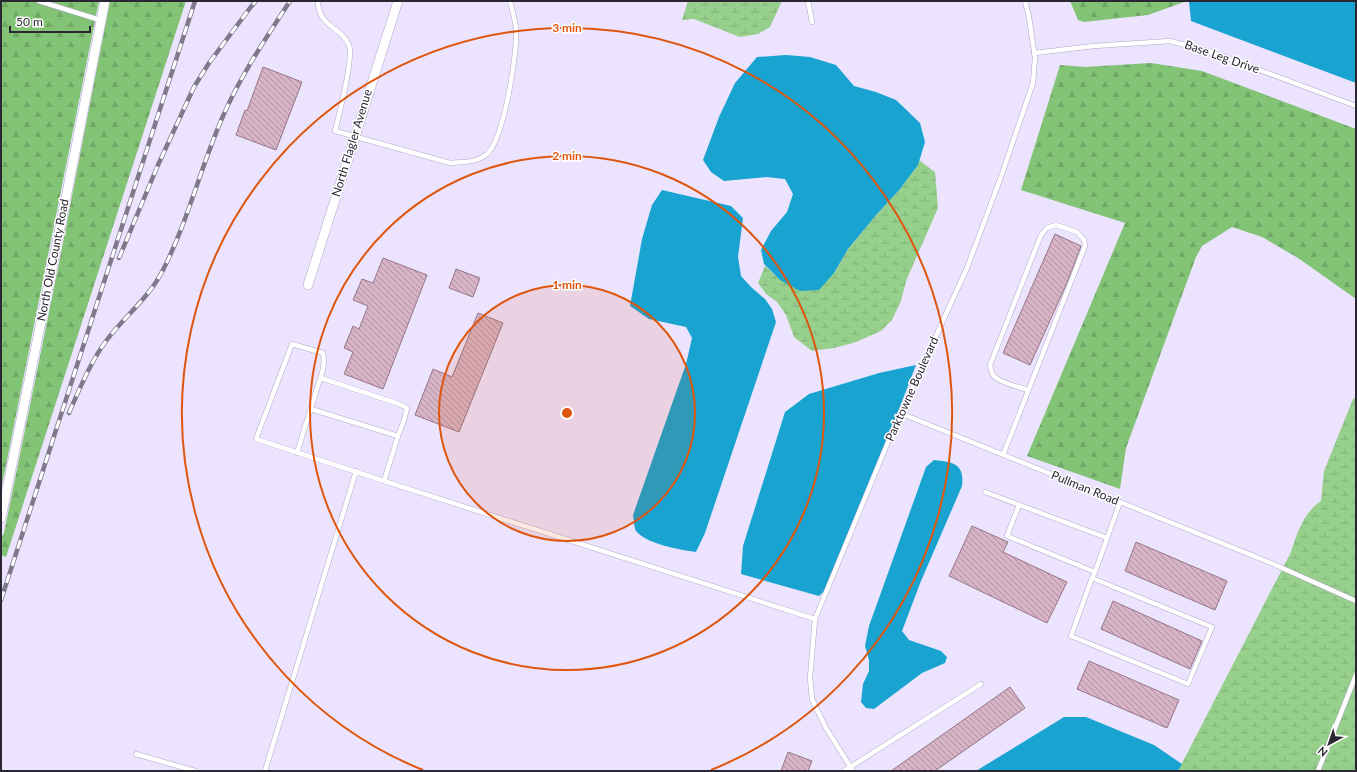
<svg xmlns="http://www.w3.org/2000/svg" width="1357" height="772" font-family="Lato,sans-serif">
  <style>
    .forest { fill: url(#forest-firs) }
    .wetland { fill: url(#wetland-marsh) }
    .water { fill: #18a3d0 }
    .building { fill: url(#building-back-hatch); stroke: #967685 }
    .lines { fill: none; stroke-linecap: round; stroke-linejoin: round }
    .lane-casing { stroke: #b1a7c7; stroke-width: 5.5 }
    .street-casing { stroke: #b1a7c7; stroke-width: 10 }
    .lane { stroke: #fff; stroke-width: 4.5 }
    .street { stroke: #fff; stroke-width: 9 }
    .rail-casing { stroke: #7f798c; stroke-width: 4.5 }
    .rail { stroke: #fff; stroke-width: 3; stroke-dasharray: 9; stroke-linecap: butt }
    .ring { fill: none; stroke: #de560e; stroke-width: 2 }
    .labels { text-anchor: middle; stroke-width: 3; stroke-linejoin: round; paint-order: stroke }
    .street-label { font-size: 12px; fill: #2a2632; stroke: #fff }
    .centre { fill: #de560e; stroke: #fff; stroke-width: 2 }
    .ring-label { font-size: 12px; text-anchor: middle; font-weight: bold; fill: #de560e; stroke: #fff; stroke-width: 3; stroke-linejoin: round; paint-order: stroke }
  </style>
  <defs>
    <pattern id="forest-firs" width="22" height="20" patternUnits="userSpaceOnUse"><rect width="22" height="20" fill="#82c376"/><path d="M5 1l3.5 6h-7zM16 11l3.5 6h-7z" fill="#70a767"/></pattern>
    <pattern id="wetland-marsh" width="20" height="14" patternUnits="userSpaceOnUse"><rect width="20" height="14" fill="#97d08d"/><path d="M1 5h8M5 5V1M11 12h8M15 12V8" fill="none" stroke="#82b27a"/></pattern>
    <pattern id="building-back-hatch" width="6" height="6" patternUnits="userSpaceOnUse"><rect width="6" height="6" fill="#d7b4c5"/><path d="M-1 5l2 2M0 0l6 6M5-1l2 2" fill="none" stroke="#af92a1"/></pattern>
  </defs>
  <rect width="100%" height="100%" fill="#ece4ff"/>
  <!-- forest -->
  <g class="forest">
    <path d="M1 1H99L1 490Z"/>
    <path d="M110 1H186L6 557 1 555V538L4 533 60 258Z"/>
    <path d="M1070 1H1187L1148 15 1084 22 1078 20Z"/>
    <path d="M1151 63 1202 71 1356 129V299L1298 258 1262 237 1232 227 1202 246 1196 257 1126 448 1120 489 1027 456 1125 223 1021 190 1060 65 1085 67Z"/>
  </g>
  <!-- wetland -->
  <g class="wetland">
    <path d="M688 1H782L770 27 758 34 740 37 694 19 682 20Z"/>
    <path d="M919 160 935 172 938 208 906 281 901 301 892 320 881 331 856 342 834 348 812 351 794 337 786 315 777 302 766 294 758 283 765 266 780 280 834 273 848 249 877 214 900 189 918 165Z"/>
    <path d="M1356 398V771H1178L1291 552C1297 533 1304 512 1321 501L1324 471 1353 399Z"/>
  </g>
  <!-- water -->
  <g class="water">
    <path d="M1189 1H1356V83L1191 21Z"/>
    <path d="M786 55 810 57 836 65 854 86 876 92 896 100 920 123 925 142 918 165 900 189 877 214 848 249 834 273 819 290 800 291 780 280 764 264 761 250 771 231 787 212 793 194 785 179 766 177 724 181 711 172 703 160 719 117 735 83 757 57Z"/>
    <path d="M662 190 731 206 743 218 738 257 741 276 751 287 765 299 772 309 776 322 705 533 696 552C681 550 646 544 636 531 634 527 634 520 633 515L686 364 692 338 686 327 649 319 630 306 642 239 652 205Z"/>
    <path d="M916 365 832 584 819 596 741 574 743 546 785 412 809 394 879 373Z"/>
    <path d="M934 460C952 462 965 463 962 486L921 581 902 631 909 640 941 651 947 657 945 663 922 673 874 709 866 708 861 702 863 684 869 671V660L865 646 869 626 926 467Z"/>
    <path d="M1064 717H1086L1154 745 1182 764 1178 771H976Z"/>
  </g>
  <!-- building -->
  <g class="building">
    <path d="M263 67 302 82 276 150 236 135 245 110 247 111Z"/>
    <path d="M1055 234 1081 246 1066 285 1030 365 1003 353Z"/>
    <path d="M383 258 427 275 383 389 344 374 353 352 344 348 353 326 359 329 368 306 353 300 362 279 373 283Z"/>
    <path d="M456 269 480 278 473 297 449 288Z"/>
    <path d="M478 313 503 323 459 432 415 415 433 369 452 377Z"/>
    <path d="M972 526 1008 542 1003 552 1067 582 1047 623 949 576Z"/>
    <path d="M1136 542 1227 581 1215 610 1125 571Z"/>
    <path d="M1113 601 1202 641 1190 669 1101 629Z"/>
    <path d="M1089 661 1179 700 1167 728 1077 689Z"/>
    <path d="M1010 687 1025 708 935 771H891Z"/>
    <path d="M788 752 812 761 808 771H781Z"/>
  </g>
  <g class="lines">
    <defs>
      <g id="lane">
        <path d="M39 1 100 20"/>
        <path d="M318 1C318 27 342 27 349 45 354 58 339 115 335 131L450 163C463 162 476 163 487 154 504 139 518 51 516 28 515 19 512 10 510 1"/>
        <path d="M808 1 812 22"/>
        <path d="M1034 53 1094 46 1170 41 1211 52 1356 106"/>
        <path d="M321 378 399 404 407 408 404 420 398 436"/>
        <path d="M311 409 398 436 384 481"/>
        <path d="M900 413 1271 563 1356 601"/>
        <path d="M297 453C303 433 309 414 315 395 319 379 326 371 323 353L292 344 256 439C299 453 342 467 384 481L815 619"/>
        <path d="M1003 455 1085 246 1084 240 1077 232 1056 225 1047 228 1041 235 990 365C991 369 991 374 995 377 1001 383 1019 387 1028 390"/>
        <path d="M985 492 1107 538"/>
        <path d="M1019 505 1007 536 1095 572"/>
        <path d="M1092 578 1212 627 1188 684 1071 636 1092 578 1095 572 1120 502"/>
        <path d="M136 754 195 771"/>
        <path d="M265 771 356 471"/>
        <path d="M844 771 981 684"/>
        <path d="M853 771 826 728 812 699 810 678 815 619 893 430 967 268 1002 174 1021 118 1033 83 1035 58 1029 17 1025 1"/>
        <path d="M1318 771 1356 675"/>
      </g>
      <g id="street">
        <path d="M308 285 398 1"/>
        <path d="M1 518 54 258 105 1"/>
      </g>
    </defs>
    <!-- lane casing -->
    <use href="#lane" class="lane-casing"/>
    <!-- street casing -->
    <use href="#street" class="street-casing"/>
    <!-- lane -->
    <use href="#lane" class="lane"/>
    <!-- street -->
    <use href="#street" class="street"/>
    <defs>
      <g id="rail">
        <path d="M119 258 158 165 194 87 209 63 250 8 256 1"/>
        <path d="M69 413C80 388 90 363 106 341 124 317 149 298 163 270 188 221 201 166 223 116 241 75 266 38 290 1"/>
        <path d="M1 600 195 1"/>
      </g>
    </defs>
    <!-- rail casing -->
    <use href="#rail" class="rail-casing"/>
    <!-- rail -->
    <use href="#rail" class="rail"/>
  </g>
  <!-- distance rings -->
  <circle cx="567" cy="413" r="128" fill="#de560e" fill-opacity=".12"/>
  <g class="ring">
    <circle cx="567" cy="413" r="128"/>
    <circle cx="567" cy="413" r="257"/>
    <path d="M423 770A385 385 0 1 1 711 770"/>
  </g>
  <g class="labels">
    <!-- street labels -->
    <g class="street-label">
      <text transform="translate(1222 57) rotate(19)" y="4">Base Leg Drive</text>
      <text transform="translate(352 143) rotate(-73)" y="4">North Flagler Avenue</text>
      <text transform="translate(53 260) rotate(-79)" y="4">North Old County Road</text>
      <text transform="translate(912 389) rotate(-66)" y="4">Parktowne Boulevard</text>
      <text transform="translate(1085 488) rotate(22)" y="4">Pullman Road</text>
    </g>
  </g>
  <circle cx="567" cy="413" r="6" class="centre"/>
  <g class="ring-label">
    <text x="567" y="32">3 min</text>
    <text x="567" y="160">2 min</text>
    <text x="567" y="289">1 min</text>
  </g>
  <!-- border -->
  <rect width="1357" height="772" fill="none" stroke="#2a2632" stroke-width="4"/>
  <!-- north arrow -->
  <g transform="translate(1329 744) rotate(220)" stroke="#ffffff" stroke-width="3" paint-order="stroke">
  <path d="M0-3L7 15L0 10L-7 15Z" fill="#2a2632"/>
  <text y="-6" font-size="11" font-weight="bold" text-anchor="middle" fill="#2a2632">N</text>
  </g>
  <!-- scale -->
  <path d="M10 26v6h80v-6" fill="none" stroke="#2a2632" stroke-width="2"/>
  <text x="16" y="26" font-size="12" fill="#2a2632" stroke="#ffffff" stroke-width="3" paint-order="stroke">50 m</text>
</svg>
